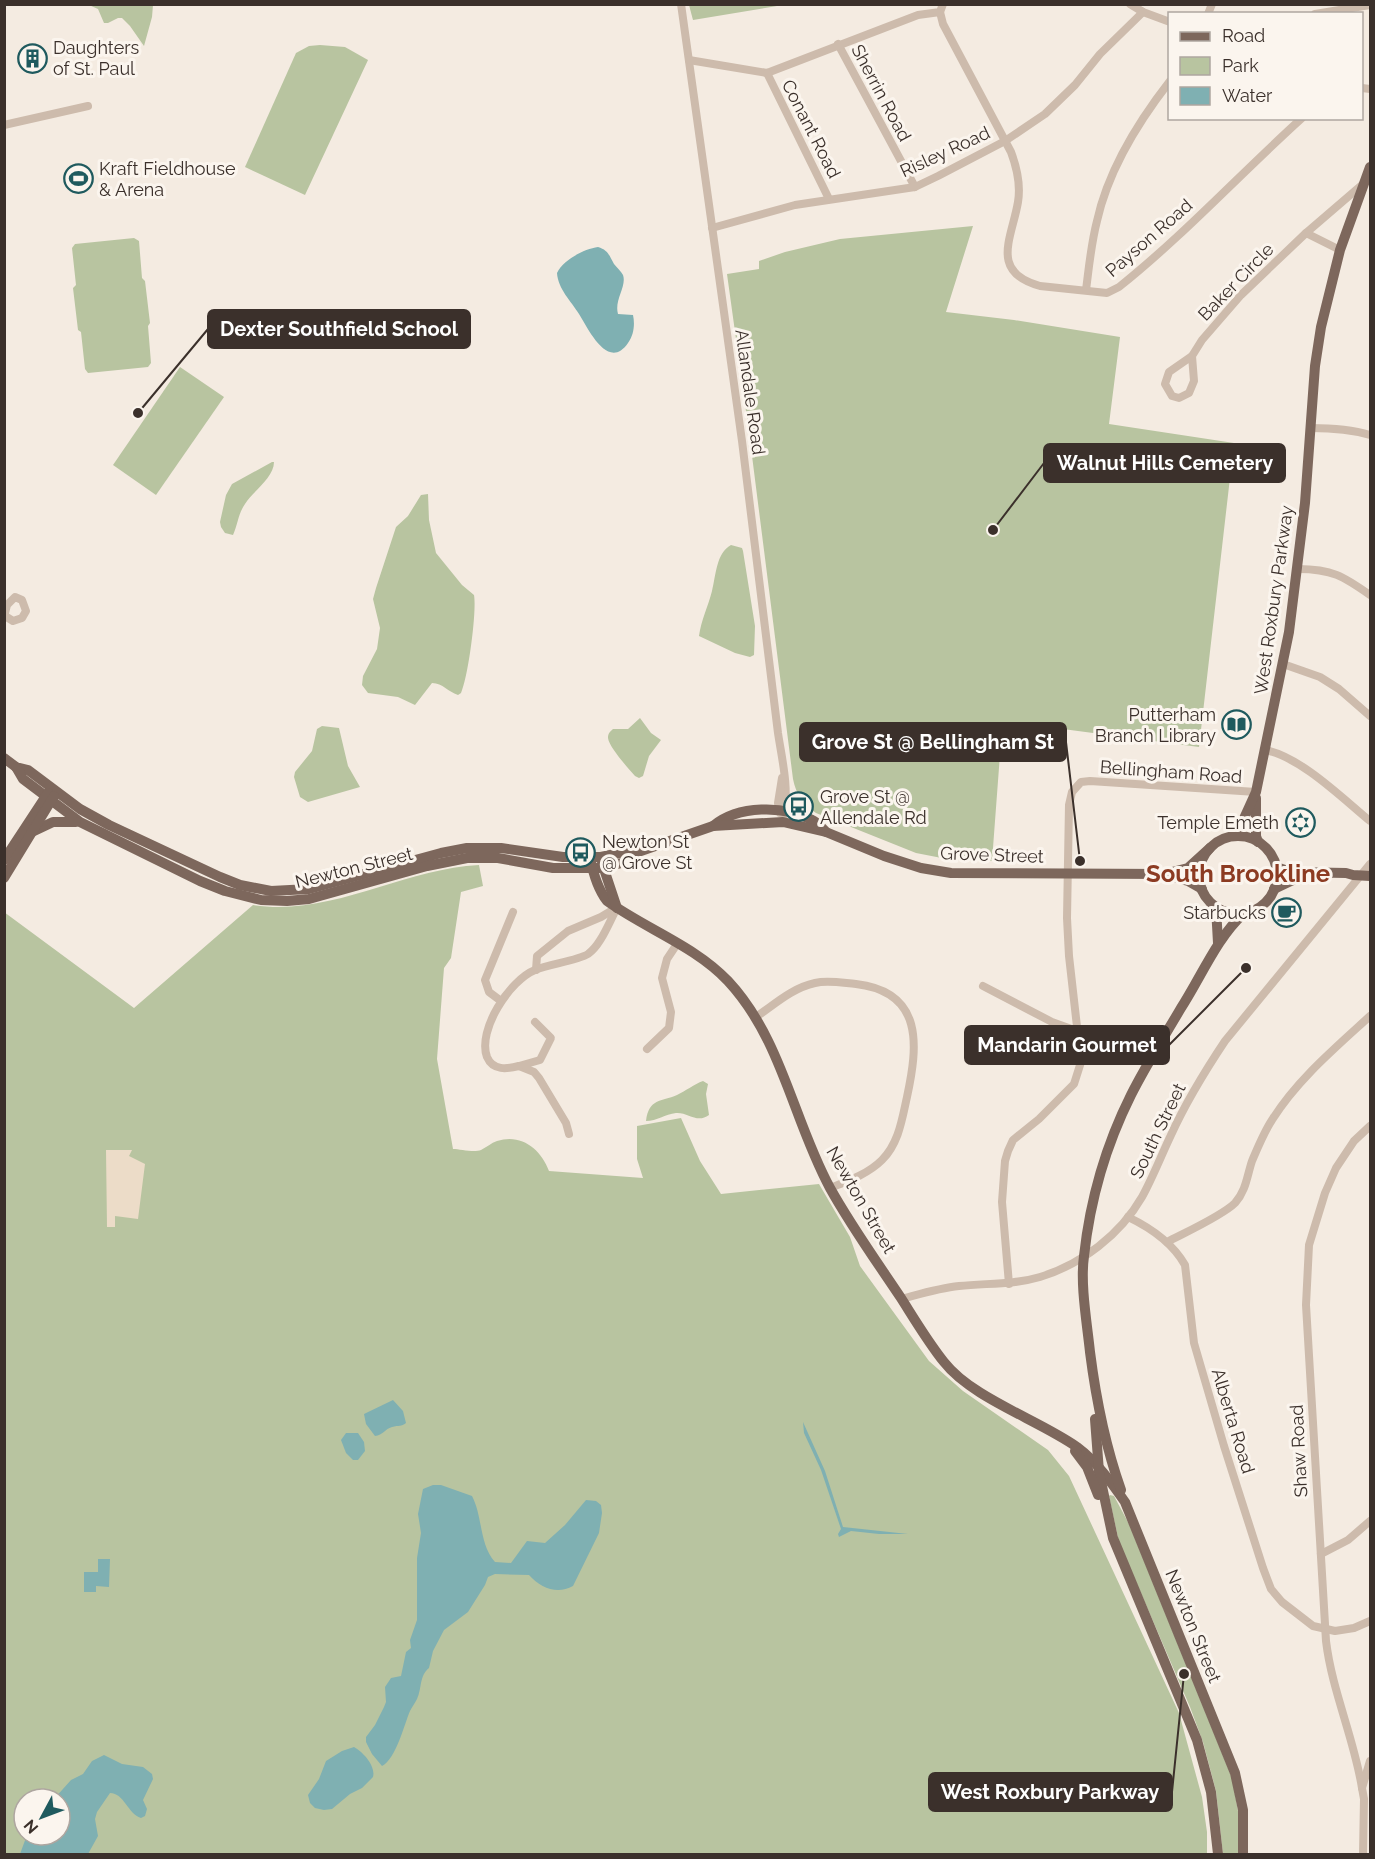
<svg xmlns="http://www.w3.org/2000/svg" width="1375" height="1859" font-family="Raleway,sans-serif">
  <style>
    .green { fill: #b8c4a0; fill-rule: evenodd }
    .plaza { fill: #ecdcc8 }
    .water { fill: #7fb0b2 }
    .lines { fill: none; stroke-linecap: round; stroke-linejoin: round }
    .minor { stroke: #cdbbac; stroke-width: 8 }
    .major { stroke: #7d675c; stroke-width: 10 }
    .labels { text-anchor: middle; stroke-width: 6; stroke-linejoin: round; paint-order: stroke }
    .poi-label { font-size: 18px; fill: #3b302b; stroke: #fbf5ee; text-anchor: start }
    .street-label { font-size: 18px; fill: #3b302b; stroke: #fbf5ee }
    .district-label { font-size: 24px; font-weight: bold; fill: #8c3b22; stroke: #fbf5ee }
    .leader { fill: none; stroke: #3b302b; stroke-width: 2 }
    .callout-dot { fill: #3b302b; stroke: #fbf5ee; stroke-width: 2 }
    .callout { fill: #3b302b; stroke: #3b302b; stroke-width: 2 }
    .callout-label { font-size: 20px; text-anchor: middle; font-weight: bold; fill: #fff }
  </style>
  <rect width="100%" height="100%" fill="#f4ebe1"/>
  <!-- green -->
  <g class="green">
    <path d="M89 5H153L152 17 144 46 130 26 122 18H118L108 23H104L98 9Z"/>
    <path d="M689 5V4L783 5 693 20Z"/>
    <path d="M320 45 345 47 368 60 305 195 245 167 296 53 309 46Z"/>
    <path d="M973 226 946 312 1014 320 1120 337 1109 424 1234 443 1199 747 1025 724 1001 741 992 861 952 860 916 853 816 813C803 805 796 794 793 779L750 440 727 274 759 269V261L785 252 840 239Z"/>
    <path d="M134 238 139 241 142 278 145 281 150 323 148 326 151 363 148 367 88 373 85 369 81 332 78 330 73 288 76 285 72 248 75 244Z"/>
    <path d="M180 367 224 397 156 495 113 465Z"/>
    <path d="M272 462H274C274 478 253 491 245 504 238 514 238 524 233 535L225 533 221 527 220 522 226 495 232 484Z"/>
    <path d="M428 494 429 520 436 553 462 585 474 595C477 611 468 678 461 693L458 695C448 692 443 683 432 683L415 705 398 697 368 693 362 685 363 676 377 649 380 628 373 599 376 588 396 527 408 516 421 495Z"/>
    <path d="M731 545 742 548 743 551 755 626 754 655 750 657 735 653 699 636C701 620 708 607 712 591 716 576 716 553 731 545Z"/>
    <path d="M640 718 651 733 661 740 649 756 643 776 639 778 635 776C628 768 609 747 608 738 608 733 610 732 613 729H628Z"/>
    <path d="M322 726 339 728 348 766 360 787 308 802 300 797 294 777 295 772 312 751 317 729Z"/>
    <path d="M479 865 483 886 461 892 451 958 444 968 437 1059 453 1149C460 1149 474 1153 481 1150 487 1147 491 1143 497 1141 521 1133 541 1149 549 1171L643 1178 637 1159V1126L681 1118 700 1161 721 1194 819 1184 850 1237 860 1266 929 1361 963 1391 1048 1450 1069 1476 1179 1713 1202 1797 1207 1832V1854H5L4 912 134 1008 253 905C331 917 402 869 479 865ZM24 1799H60V1835H24Z"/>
    <path d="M703 1081 708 1084 706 1094 709 1115C697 1124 688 1112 676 1113 665 1114 657 1121 646 1121 649 1098 661 1102 677 1095 686 1091 694 1084 703 1081Z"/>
    <path d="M1110 1495 1114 1496 1129 1524 1232 1778 1238 1811 1239 1854H1223L1216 1791 1203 1742 1190 1707 1119 1542 1109 1496Z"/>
  </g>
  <!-- plaza -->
  <path class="plaza" d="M106 1150H132L129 1156 145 1164 138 1219 115 1216V1227H107Z"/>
  <!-- water -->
  <g class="water">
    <path d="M598 247C608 250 609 255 614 264 617 268 621 271 623 275 627 286 614 300 618 314L633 315C635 324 634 335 628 343 608 372 588 328 579 314 571 301 558 289 557 273 563 260 584 249 598 247Z"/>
    <path d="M393 1400 403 1411 406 1423C401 1427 399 1425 392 1427 385 1429 383 1435 375 1436L366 1424 364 1414Z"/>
    <path d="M803 1422 825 1471 843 1527 908 1534H879L851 1531 839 1537 838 1534 841 1529 821 1470 804 1433Z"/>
    <path d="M346 1433H358L364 1442 365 1451 358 1460H353L346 1453 341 1440Z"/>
    <path d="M433 1485H441L472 1496C483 1517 479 1544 495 1562L511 1563 527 1541 545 1543 565 1525 586 1500 596 1501 601 1505 602 1513 599 1533 573 1586C557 1595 541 1588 529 1575L495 1574 488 1577 485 1585 468 1612 444 1630 433 1651 429 1668C419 1676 422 1689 417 1699 415 1703 412 1707 410 1711 404 1725 396 1759 382 1766L372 1754 366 1742V1737L375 1725 384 1707 386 1702 385 1687 391 1678 401 1676 406 1652 411 1648 410 1640 417 1620V1558L421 1533 418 1514 423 1489Z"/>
    <path d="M98 1559H110L109 1587 96 1586V1592H84V1572H98Z"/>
    <path d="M354 1747C363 1752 376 1766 373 1777L362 1788 350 1794 332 1809 324 1810 315 1808 310 1803 308 1795 319 1779 326 1761 342 1751Z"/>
    <path d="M104 1755 122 1764 143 1767 152 1774 153 1779 143 1800 147 1809 145 1816 141 1818C128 1814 124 1793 110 1793L97 1812 95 1819 98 1836 88 1854H20L27 1835H60V1799H54L71 1780 83 1774 92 1761Z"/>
  </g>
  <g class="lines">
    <!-- minor -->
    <g class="minor">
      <path d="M681 4 742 441 778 733C782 760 789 786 784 815"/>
      <path d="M1130 4 1143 12 1170 22"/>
      <path d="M940 12 943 24 1011 152C1017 168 1021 184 1018 202 1012 238 989 272 1040 286L1107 293 1119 287C1184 235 1240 174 1302 118"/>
      <path d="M1208 14 1212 4"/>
      <path d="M1315 14 1370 5"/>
      <path d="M838 44 915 187"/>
      <path d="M689 60 767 73 918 15 940 12 943 4"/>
      <path d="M767 73 829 199"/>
      <path d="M1362 88 1370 89"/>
      <path d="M4 125 88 106"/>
      <path d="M712 228 795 205 915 187 938 176 1005 141 1045 114 1075 85 1100 54 1143 12"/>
      <path d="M1306 233 1363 184"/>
      <path d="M1086 290C1089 267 1091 244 1097 221 1108 171 1138 122 1170 81"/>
      <path d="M1192 356 1194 381 1189 393 1179 398 1172 396 1165 384 1169 372 1192 356 1202 340 1241 295 1306 233 1340 250"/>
      <path d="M1311 428C1332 428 1350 429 1370 435"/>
      <path d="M1298 569C1332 569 1343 576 1370 595"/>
      <path d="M4 617 7 605 15 597 22 600 26 611 22 618 13 621 5 616"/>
      <path d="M1283 664 1320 677 1339 689 1370 716"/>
      <path d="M1265 750C1301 757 1342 798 1370 821"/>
      <path d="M780 813 778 803 782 778"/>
      <path d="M536 970 537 956 568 931 601 917 616 908"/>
      <path d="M983 986 1052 1022 1077 1031"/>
      <path d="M501 1001 489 992 485 980 513 912"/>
      <path d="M756 1017C775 1004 792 988 815 983 828 980 843 983 856 984 924 992 918 1046 907 1097 902 1119 899 1143 882 1160 868 1174 848 1181 830 1188"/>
      <path d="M535 1022 551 1038 540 1060 519 1066 534 1072 539 1078 566 1123 569 1134"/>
      <path d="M647 1049 669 1028 671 1012 662 978 667 959 677 944"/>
      <path d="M519 1066C507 1069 493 1071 487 1057 477 1030 510 980 535 970 548 964 577 961 588 954 601 945 609 922 617 908"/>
      <path d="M1128 1217C1151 1228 1172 1242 1185 1265L1194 1343 1224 1446 1263 1568 1271 1589 1282 1602 1313 1626 1335 1631 1354 1628 1370 1621"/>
      <path d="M1167 1242C1184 1233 1222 1216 1235 1203 1246 1191 1247 1176 1252 1161 1258 1147 1264 1132 1272 1120 1297 1080 1335 1048 1370 1016"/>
      <path d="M1009 1284 1002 1202 1005 1161 1008 1151 1013 1140 1039 1119 1074 1084 1081 1062 1069 956 1067 918 1069 805 1072 792 1081 782 1090 781 1256 792"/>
      <path d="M901 1299C920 1294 939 1288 959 1286 987 1283 1013 1285 1040 1277 1082 1264 1120 1235 1142 1197 1153 1177 1161 1156 1171 1135 1186 1102 1205 1071 1225 1041L1370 864"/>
      <path d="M1321 1554 1348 1540 1370 1521"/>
      <path d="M1362 1788C1354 1738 1332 1691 1326 1641L1306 1305 1309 1245 1325 1193 1336 1168 1354 1141 1370 1126"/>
      <path d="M1363 1854 1364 1799 1362 1788 1370 1761"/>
    </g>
    <!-- major -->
    <g class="major">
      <path d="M4 758 16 767 28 770 80 809 109 825 220 877 240 885 271 891 309 889 441 853 467 848H501L563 857H601L624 852H638"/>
      <path d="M16 767 23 779 80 822 200 881 225 891 261 900 287 901 309 899 427 866 467 858H498L553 868H603L625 862 638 852 713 826C738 805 784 805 812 820 817 822 822 828 826 832"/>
      <path d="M1256 798V836L1258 842"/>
      <path d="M713 826 783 822 826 832 884 856 921 868 951 873 1164 874 1188 868 1210 848"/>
      <path d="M34 831 53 822H76"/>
      <path d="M1236 836 1256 792 1289 632 1305 503 1315 366 1321 327 1340 250 1370 167"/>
      <circle cx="1238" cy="875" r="39"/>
      <path d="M590 857C593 873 597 888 607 901 646 929 695 946 728 981 782 1039 793 1120 830 1188 851 1226 877 1262 901 1298 915 1320 928 1342 944 1362 972 1398 1039 1420 1077 1447 1097 1462 1111 1482 1125 1502L1235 1773 1243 1810V1854"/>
      <path d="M4 860 48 793"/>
      <path d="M602 863 617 908"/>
      <path d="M1276 867 1291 872 1346 873 1353 875 1370 876"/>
      <path d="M1166 875 1188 881 1202 889"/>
      <path d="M4 878 54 796"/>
      <path d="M1274 889 1293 880 1308 879"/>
      <path d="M1216 907 1218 943"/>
      <path d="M1095 1419 1099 1472 1113 1538 1197 1740 1211 1792 1218 1854"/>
      <path d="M1075 1451 1087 1467 1098 1495"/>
      <path d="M1121 1490C1105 1445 1096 1399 1090 1352 1087 1323 1080 1284 1084 1256 1090 1201 1106 1145 1131 1095 1146 1065 1164 1037 1181 1008 1201 977 1217 938 1243 914"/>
    </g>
  </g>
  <!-- icons -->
  <defs>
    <symbol id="building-ring" viewBox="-11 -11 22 22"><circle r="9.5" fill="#fbf5ee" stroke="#1f5a5e" stroke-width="1.5"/><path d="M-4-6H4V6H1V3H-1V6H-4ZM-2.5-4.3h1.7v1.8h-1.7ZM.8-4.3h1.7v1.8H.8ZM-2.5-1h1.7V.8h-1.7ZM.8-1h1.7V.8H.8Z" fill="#1f5a5e"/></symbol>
    <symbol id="stadium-ring" viewBox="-11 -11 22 22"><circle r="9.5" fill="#fbf5ee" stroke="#1f5a5e" stroke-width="1.5"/><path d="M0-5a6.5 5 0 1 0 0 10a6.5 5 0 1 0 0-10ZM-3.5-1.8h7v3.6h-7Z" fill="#1f5a5e"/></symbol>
    <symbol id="library-ring" viewBox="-11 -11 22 22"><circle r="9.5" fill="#fbf5ee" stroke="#1f5a5e" stroke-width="1.5"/><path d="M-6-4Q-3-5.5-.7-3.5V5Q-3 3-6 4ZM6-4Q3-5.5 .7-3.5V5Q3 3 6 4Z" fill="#1f5a5e"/></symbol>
    <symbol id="bus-ring" viewBox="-11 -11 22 22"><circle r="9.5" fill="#fbf5ee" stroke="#1f5a5e" stroke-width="1.5"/><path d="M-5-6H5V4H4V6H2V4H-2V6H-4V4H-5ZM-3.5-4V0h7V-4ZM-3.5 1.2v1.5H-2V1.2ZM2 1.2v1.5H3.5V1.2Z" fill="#1f5a5e"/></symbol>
    <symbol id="synagogue-ring" viewBox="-11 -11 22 22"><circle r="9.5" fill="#fbf5ee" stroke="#1f5a5e" stroke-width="1.5"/><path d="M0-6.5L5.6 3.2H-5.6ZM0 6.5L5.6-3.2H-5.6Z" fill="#1f5a5e"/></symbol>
    <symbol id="cafe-ring" viewBox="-11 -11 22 22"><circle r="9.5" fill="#fbf5ee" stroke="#1f5a5e" stroke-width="1.5"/><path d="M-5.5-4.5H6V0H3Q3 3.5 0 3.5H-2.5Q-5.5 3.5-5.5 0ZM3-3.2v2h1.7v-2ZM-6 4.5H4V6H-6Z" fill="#1f5a5e"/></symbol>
  </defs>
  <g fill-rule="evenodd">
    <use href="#building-ring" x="16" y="42" width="33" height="33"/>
    <use href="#stadium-ring" x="62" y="162" width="33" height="33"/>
    <use href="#library-ring" x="1220" y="708" width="33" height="33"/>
    <use href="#bus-ring" x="782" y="790" width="33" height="33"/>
    <use href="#synagogue-ring" x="1284" y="806" width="33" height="33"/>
    <use href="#bus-ring" x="564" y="836" width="33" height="33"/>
    <use href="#cafe-ring" x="1270" y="896" width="33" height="33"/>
  </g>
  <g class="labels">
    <!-- poi labels -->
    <g class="poi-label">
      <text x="53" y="54">Daughters<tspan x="53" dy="21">of St. Paul</tspan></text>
      <text x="99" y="175">Kraft Fieldhouse<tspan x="99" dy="21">&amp; Arena</tspan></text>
      <text x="1216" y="721" text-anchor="end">Putterham<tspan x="1216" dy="21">Branch Library</tspan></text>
      <text x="820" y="803">Grove St @<tspan x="820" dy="21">Allendale Rd</tspan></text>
      <text x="1279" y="829" text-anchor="end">Temple Emeth</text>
      <text x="602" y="848">Newton St<tspan x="602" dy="21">@ Grove St</tspan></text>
      <text x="1266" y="919" text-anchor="end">Starbucks</text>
    </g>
    <!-- street labels -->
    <g class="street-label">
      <text transform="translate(881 93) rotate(62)" y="6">Sherrin Road</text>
      <text transform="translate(811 129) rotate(63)" y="6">Conant Road</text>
      <text transform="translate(945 152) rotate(-25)" y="6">Risley Road</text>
      <text transform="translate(1149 238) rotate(-41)" y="6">Payson Road</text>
      <text transform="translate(1236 282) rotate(-46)" y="6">Baker Circle</text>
      <text transform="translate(750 392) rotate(82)" y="6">Allandale Road</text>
      <text transform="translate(1274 600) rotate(-82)" y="6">West Roxbury Parkway</text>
      <text transform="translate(1171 772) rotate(4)" y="6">Bellingham Road</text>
      <text transform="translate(992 855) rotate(2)" y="6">Grove Street</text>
      <text transform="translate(354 868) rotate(-14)" y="6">Newton Street</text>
      <text transform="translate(1158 1131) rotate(-64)" y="6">South Street</text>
      <text transform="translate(861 1200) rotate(60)" y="6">Newton Street</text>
      <text transform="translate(1233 1421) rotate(73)" y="6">Alberta Road</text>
      <text transform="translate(1299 1451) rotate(-93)" y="6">Shaw Road</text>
      <text transform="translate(1193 1626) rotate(68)" y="6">Newton Street</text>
    </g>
    <!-- district labels -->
    <g class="district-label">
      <text x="1238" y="882">South Brookline</text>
    </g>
  </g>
  <!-- callouts -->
  <path class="leader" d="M138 413L208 329M993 530L1044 463M1080 861L1066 742M1246 968L1169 1045M1184 1674L1172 1792"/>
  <g class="callout-dot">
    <circle cx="138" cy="413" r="6"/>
    <circle cx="993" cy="530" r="6"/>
    <circle cx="1080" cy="861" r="6"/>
    <circle cx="1246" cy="968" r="6"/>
    <circle cx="1184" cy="1674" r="6"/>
  </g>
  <g class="callout">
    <rect x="208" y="310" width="262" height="38" rx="6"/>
    <rect x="1044" y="444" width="241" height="38" rx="6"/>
    <rect x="800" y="723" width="266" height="38" rx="6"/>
    <rect x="965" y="1026" width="204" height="38" rx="6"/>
    <rect x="929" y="1773" width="243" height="38" rx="6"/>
  </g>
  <g class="callout-label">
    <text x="339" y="336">Dexter Southfield School</text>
    <text x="1165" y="470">Walnut Hills Cemetery</text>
    <text x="933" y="749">Grove St @ Bellingham St</text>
    <text x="1067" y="1052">Mandarin Gourmet</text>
    <text x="1050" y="1799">West Roxbury Parkway</text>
  </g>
  <!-- border -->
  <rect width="1375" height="1859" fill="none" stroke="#3b302b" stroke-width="12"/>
  <!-- legend -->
  <rect x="1168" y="12" width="195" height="108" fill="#fbf5ee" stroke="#aea6a0" stroke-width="1.5"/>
  <rect x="1180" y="32" width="30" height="9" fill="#7d675c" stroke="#aea6a0" stroke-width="1.5"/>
  <text x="1222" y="42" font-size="18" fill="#3b302b">Road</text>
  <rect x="1180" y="57" width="30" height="18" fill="#b8c4a0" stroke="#aea6a0" stroke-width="1.5"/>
  <text x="1222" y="72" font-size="18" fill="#3b302b">Park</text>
  <rect x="1180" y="87" width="30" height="18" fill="#7fb0b2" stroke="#aea6a0" stroke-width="1.5"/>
  <text x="1222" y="102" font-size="18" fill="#3b302b">Water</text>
  <!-- north arrow -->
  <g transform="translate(42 1817) rotate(229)"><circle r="28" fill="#fbf5ee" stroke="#aea6a0" stroke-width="1.5"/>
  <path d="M0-4.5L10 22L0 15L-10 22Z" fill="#1f5a5e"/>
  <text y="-9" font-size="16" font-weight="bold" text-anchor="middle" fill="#3b302b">N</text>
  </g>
</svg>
